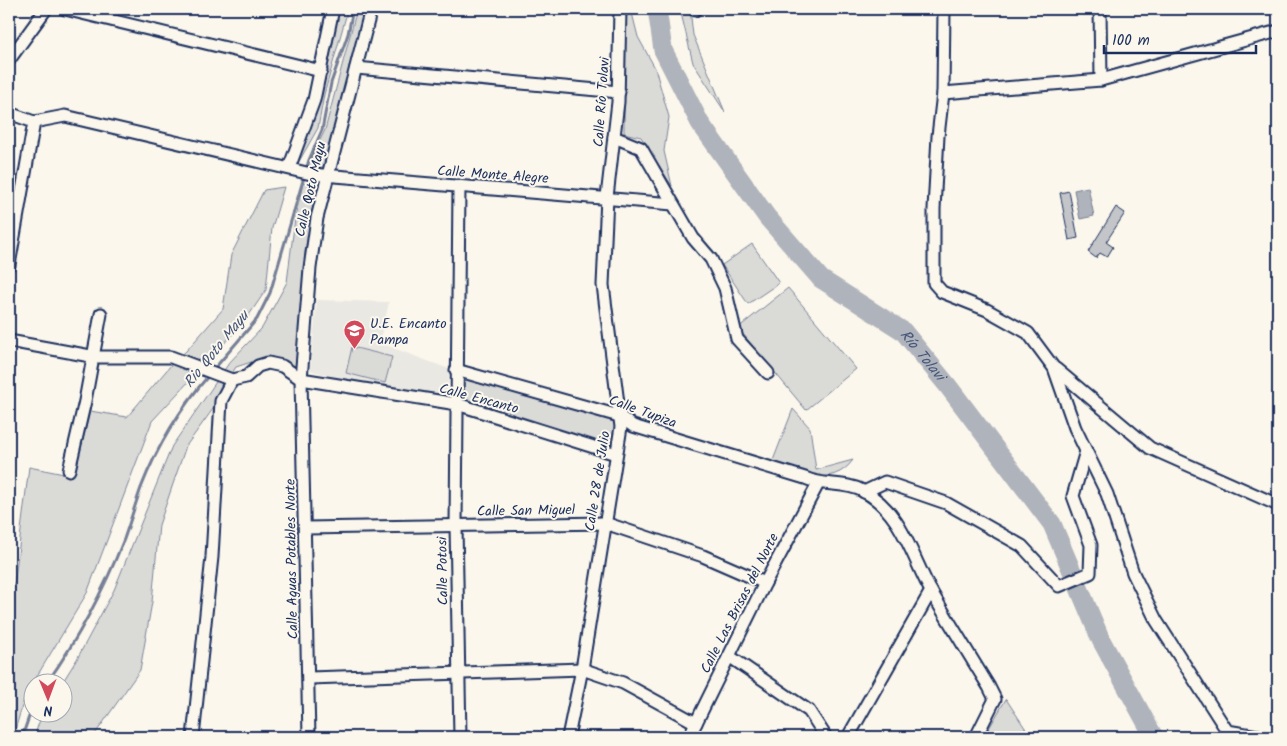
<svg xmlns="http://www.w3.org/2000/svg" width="1287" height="746" font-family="Kalam,sans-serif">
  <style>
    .built { fill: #eae8e2 }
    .green { fill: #dadad7; stroke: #7a849a }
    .water { fill: #afb3bb; stroke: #747e96 }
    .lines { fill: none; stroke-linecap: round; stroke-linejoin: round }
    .stream { stroke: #747e96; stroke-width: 3 }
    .river { stroke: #afb3bb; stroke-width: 19 }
    .building { fill: #c3c5c9; stroke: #1b2f5e }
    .street-casing { stroke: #1b2f5e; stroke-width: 15 }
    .street { stroke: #fbf7ec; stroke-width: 11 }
    .labels { text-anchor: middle; stroke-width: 4; stroke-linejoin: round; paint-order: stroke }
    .street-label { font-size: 14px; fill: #1b2f5e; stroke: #fbf7ec }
    .poi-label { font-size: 14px; fill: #1b2f5e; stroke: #fbf7ec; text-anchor: start }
    .water-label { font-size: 15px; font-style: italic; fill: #47577a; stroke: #fbf7ec }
  </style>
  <rect width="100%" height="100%" fill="#fbf7ec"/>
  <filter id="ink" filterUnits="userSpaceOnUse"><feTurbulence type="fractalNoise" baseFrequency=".02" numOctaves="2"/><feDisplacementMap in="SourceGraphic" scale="10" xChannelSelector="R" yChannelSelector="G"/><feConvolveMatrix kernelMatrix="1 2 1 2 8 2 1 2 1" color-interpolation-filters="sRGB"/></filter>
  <g filter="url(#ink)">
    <!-- built -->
    <path class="built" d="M317 300 389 302 380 343 449 369 448 398 344 380 310 370Z"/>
    <!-- green -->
    <g class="green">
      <path d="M337 9H348L324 95 318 128 297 165 321 87Z"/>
      <path d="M357 9H366L324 171 306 168 325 130Z"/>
      <path d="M625 9H631L638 37 655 68 669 117 664 151 672 186 641 137 624 133Z"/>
      <path d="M680 9H690L693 35 725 112 693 63Z"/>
      <path d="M303 183 316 187 305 252 296 367 270 356 236 367 219 393 213 409 186 446 159 525 152 602 140 670 93 737H34L42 714H62V683L77 659 114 590 172 446 229 363 262 328 287 282 295 218Z"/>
      <path d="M284 187 272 228 266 290 245 321 152 421 87 593 25 696 13 737H9V608L15 578 29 467 74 476 90 411 127 417 171 365 187 350 223 309 231 255 264 190Z"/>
      <path d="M752 244 779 283 748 304 722 265Z"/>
      <path d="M788 288 856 369 806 410 738 328Z"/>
      <path d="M352 347 392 357 385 383 346 373Z"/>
      <path d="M464 379 612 420 616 427 612 446 462 403Z"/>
      <path d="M793 409 810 428 816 470 853 460C832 489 799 472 772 463Z"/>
      <path d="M1006 699 1031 737H984Z"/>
    </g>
    <!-- water -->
    <path class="water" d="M1088 187 1094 216 1080 219 1074 190Z"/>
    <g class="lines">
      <!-- stream -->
      <g class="stream">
        <path d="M214 369 257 319 270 293 309 160 322 130 331 83 348 34 353 9"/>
        <path d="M46 684C78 639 104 590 124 539 130 522 135 505 141 488 157 447 181 407 210 374"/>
        <path d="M22 737 32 708"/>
      </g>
      <!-- river -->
      <path class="river" id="s1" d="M657 9 663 50 700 123 767 217 821 279 903 331 948 386 1052 524 1101 640 1154 737"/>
    </g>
    <!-- building -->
    <g class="building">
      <path d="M1069 191 1078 238 1069 240 1060 193Z"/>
      <path d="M1116 207 1125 213 1106 242 1113 247 1107 257 1100 253 1096 258 1088 252Z"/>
    </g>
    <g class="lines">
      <defs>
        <g id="street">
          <path d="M65 9 321 71"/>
          <path d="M695 9V10"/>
          <path d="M944 9 943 93 938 136 934 209V283L942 292 987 310 1028 333 1054 368 1075 428 1107 494 1133 573 1156 620 1231 737"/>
          <path d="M1100 9 1101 80"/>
          <path d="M9 60 46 9"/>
          <path d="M356 68 619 92"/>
          <path d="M943 93 1101 80 1278 31"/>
          <path d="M9 113 34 122 65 116 311 174 673 204"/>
          <path d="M614 137 641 148 693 238 711 259 725 288 737 339 768 373"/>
          <path d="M289 168 314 100 333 9"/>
          <path d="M459 186 456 526 460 737"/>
          <path d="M9 265 34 122"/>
          <path d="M9 341 96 357H171L232 380 246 377 258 366 268 363 282 366 301 379 457 404 616 454"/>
          <path d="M1056 369 1150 448 1278 505"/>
          <path d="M456 370 619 416 633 426 805 478C824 487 844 481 863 491 902 511 912 558 932 593 951 625 970 656 989 687L995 699 976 737"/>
          <path d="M69 470 85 401 101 314"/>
          <path d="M864 492 885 482 946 503 1022 546 1059 586 1090 573 1091 545 1073 496 1086 451"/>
          <path d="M306 528 605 523 703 556 765 583"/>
          <path d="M729 656 809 711 826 737"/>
          <path d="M309 678 582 669 623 683 696 723"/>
          <path d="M1227 731 1264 737"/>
          <path d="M193 737 212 557 221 401 232 380"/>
          <path d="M309 737 301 379 310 268 317 218 371 9"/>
          <path d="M568 737 582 669 621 427 603 285 607 197 618 102 620 9"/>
          <path d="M689 737 765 583 818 484"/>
          <path d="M848 737 931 591"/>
        </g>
      </defs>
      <!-- street casing -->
      <use href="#street" class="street-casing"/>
      <!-- street -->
      <use href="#street" class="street"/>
    </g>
  </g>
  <!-- icons -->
  <defs>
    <symbol id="school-pin" viewBox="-11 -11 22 30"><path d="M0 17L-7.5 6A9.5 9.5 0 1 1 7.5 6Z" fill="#d1495b" stroke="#fbf7ec"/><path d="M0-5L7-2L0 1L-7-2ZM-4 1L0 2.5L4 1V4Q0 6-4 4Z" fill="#fff"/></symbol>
  </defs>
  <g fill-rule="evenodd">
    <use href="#school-pin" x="342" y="318" width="25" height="34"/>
  </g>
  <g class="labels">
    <!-- street labels -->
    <g class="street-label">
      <text transform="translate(601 102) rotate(-86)" y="5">Calle Río Tolavi</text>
      <text transform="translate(493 174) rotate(4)" y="5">Calle Monte Alegre</text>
      <text transform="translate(310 189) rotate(-77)" y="5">Calle Qoto Mayu</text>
      <text transform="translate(479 398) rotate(15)" y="5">Calle Encanto</text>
      <text transform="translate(643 411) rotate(20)" y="5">Calle Tupiza</text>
      <text transform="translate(597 481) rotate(-81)" y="5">Calle 28 de Julio</text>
      <text transform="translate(526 510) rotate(-1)" y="5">Calle San Miguel</text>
      <text transform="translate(291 559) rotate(-91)" y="5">Calle Aguas Potables Norte</text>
      <text transform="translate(442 571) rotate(-91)" y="5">Calle Potosi</text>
      <text transform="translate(739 603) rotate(-63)" y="5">Calle Las Brisas del Norte</text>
    </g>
    <!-- poi labels -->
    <g class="poi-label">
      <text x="370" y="328">U.E. Encanto<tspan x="370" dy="16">Pampa</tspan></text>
    </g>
    <!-- water labels -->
    <g class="water-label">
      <text transform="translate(216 349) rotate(-51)" y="5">Rio Qoto Mayu</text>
      <text dy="5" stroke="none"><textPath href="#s1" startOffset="449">Río Tolavi</textPath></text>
    </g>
  </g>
  <!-- margin -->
  <rect width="1287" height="746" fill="none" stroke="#fbf7ec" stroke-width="30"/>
  <rect x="15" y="15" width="1257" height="716" fill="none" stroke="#1b2f5e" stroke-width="2" filter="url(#ink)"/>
  <!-- north arrow -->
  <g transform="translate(48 698) rotate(179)"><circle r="24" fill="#fbf7ec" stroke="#a1a7b3"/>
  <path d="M0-4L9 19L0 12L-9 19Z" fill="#d1495b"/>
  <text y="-8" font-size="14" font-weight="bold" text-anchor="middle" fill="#1b2f5e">N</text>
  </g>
  <!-- scale -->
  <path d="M1104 45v8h152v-8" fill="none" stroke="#1b2f5e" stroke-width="2.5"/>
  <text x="1112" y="45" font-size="15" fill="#1b2f5e" stroke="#fbf7ec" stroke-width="4" paint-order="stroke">100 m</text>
</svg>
